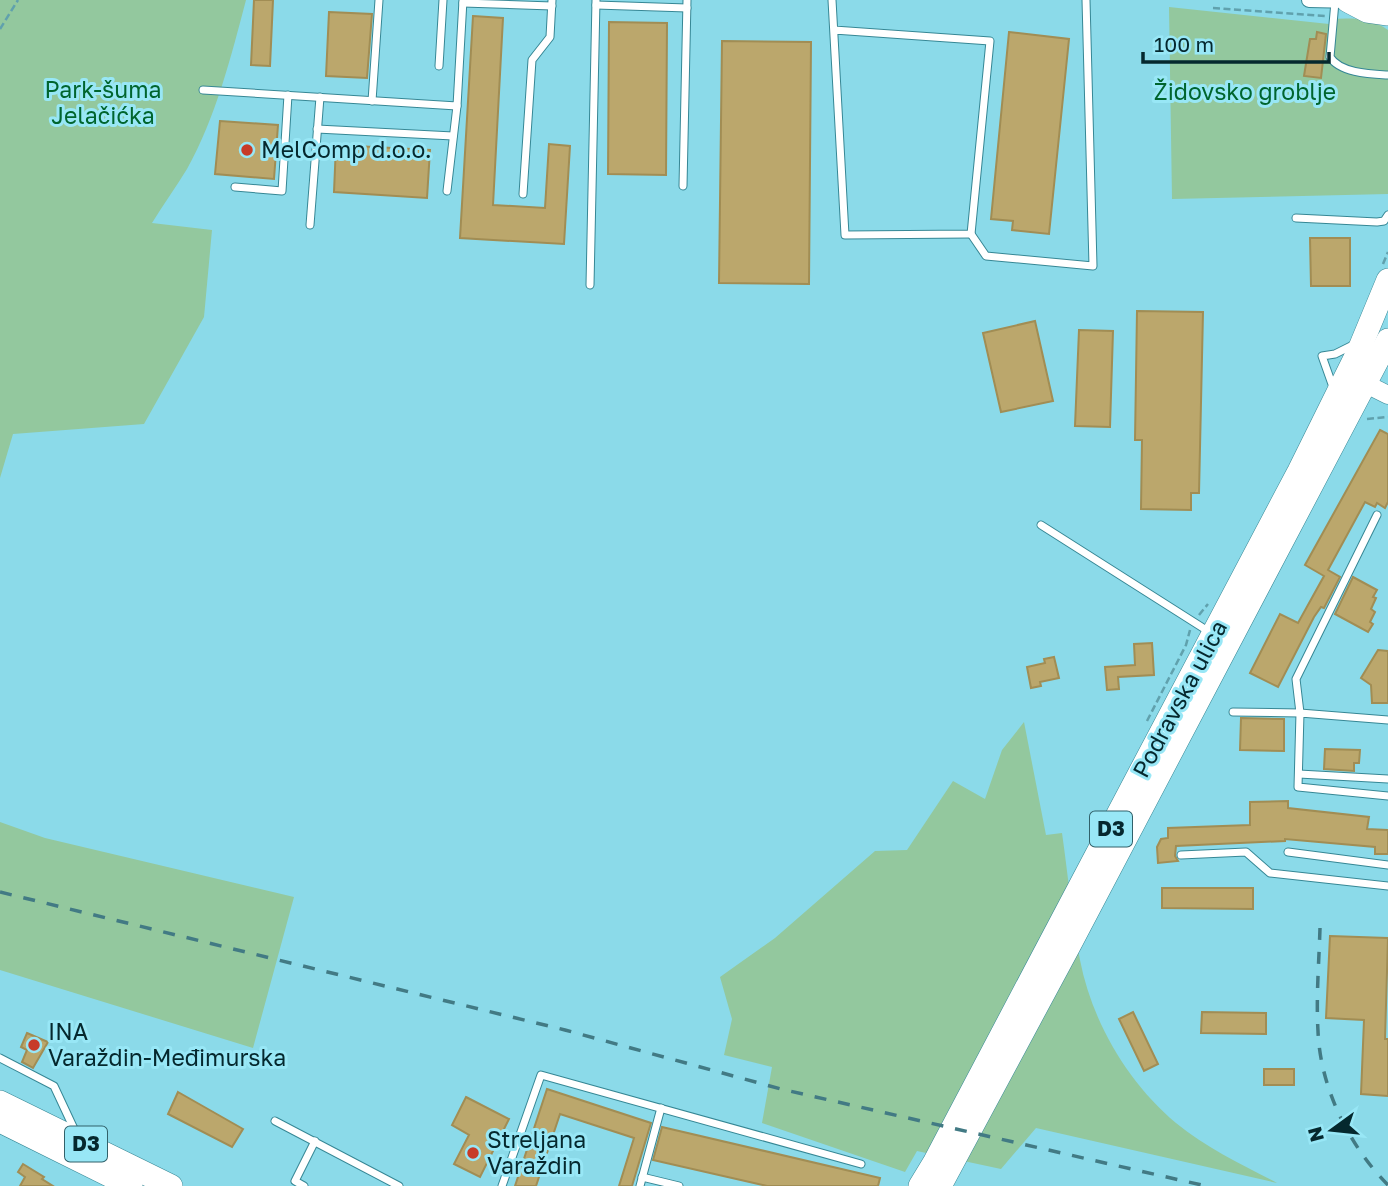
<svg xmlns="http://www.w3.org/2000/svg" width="1388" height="1186" font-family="'Golos Text',sans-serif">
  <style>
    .green { fill: #93c89e }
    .building { fill: #bba76c; stroke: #a18d54; stroke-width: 2 }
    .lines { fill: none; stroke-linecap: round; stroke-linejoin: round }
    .service-casing { stroke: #368795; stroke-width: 9 }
    .minor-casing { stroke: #368795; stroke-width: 16 }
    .tertiary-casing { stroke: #368795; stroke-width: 19 }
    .primary-casing { stroke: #368795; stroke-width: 24 }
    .path { stroke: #60a1ad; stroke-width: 2.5; stroke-dasharray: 7 3.5; stroke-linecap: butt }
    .service { stroke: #fff; stroke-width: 7 }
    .minor { stroke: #fff; stroke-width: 14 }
    .tertiary { stroke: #fff; stroke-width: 18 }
    .primary { stroke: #fff; stroke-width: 23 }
    .rail { stroke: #427a84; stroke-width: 3.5; stroke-dasharray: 12 12; stroke-linecap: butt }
    .poi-dot { fill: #c73b28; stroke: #98e7f6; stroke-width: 2.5 }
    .labels { text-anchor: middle; stroke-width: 6; stroke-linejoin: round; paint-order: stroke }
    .shield { fill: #98e7f6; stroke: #31616a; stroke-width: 2 }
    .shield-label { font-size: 21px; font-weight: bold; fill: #05282e }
    .park-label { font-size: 23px; fill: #00652e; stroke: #98e7f6 }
    .poi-label { font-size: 23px; fill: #05282e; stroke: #98e7f6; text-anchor: start }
    .street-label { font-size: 23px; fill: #05282e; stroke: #98e7f6 }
  </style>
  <rect width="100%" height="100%" fill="#8bdae9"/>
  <!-- green -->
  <g class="green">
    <path d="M0 0H246C231 57 216 117 187 169 176 187 163 205 152 223L212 230 204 317 144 424 13 434 0 478Z"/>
    <path d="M1169 7 1329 24 1330 19C1352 18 1370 17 1388 30V194L1172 199Z"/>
    <path d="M1024 722 1046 835 1062 833C1068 875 1072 919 1080 960 1092 1022 1128 1083 1176 1123 1206 1148 1243 1165 1277 1183L1036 1128 1001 1169 917 1151 905 1172 762 1123 772 1067 724 1055 732 1019 720 977 775 938 875 851 907 850 953 781 985 799 1002 750Z"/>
    <path d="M0 822 45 838 294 897 253 1048 0 970Z"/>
  </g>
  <!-- building -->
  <g class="building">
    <path d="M254 0H273L270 66 251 65Z"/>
    <path d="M329 12 372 14 367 78 326 76Z"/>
    <path d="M473 16 503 18 493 205 545 208 549 144 570 146 564 244 460 238Z"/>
    <path d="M609 22 667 23 666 175 608 174Z"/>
    <path d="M1009 32 1069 39 1049 234 1012 230 1013 221 991 219Z"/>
    <path d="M1317 32 1326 34 1321 78 1304 76 1310 39H1316Z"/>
    <path d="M722 41 811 42 809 284 719 283Z"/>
    <path d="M220 121 278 125 274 179 215 174Z"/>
    <path d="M336 145 430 150 427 198 334 192Z"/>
    <path d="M1310 238H1350V286H1311Z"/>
    <path d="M1137 311 1203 312 1199 493H1191V510L1141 509 1142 440H1135Z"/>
    <path d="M1035 321 1053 401 1001 412 983 333Z"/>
    <path d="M1079 330 1113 331 1110 427 1075 426Z"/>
    <path d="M1380 430 1388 434V502L1385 508 1377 503 1375 507 1365 502 1328 570 1340 577 1324 608 1321 607 1314 617 1278 687 1250 673 1280 614 1298 623 1324 576 1305 565Z"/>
    <path d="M1353 577 1377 590 1373 597 1376 598 1371 609 1375 612 1370 622 1373 624 1368 632 1335 614Z"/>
    <path d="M1152 643 1154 675 1118 677 1119 689 1107 690 1105 667 1135 665 1134 644Z"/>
    <path d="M1378 650 1388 651V703H1372L1371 685 1361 678Z"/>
    <path d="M1054 657 1059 678 1040 682 1041 686 1031 688 1027 667 1045 663 1044 659Z"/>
    <path d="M1241 718 1284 719V751L1240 750Z"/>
    <path d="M1325 749 1360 750 1359 763H1354V771L1324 769Z"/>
    <path d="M1288 801V808L1369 817 1367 829 1388 830V854H1375V847L1285 839V841L1176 846 1175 856 1178 861 1158 863 1157 847 1161 839 1168 838V828L1250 825V802Z"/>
    <path d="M1162 888H1253V909L1162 908Z"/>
    <path d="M1330 936 1388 938 1385 1039H1388V1096L1361 1094 1364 1020 1326 1018Z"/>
    <path d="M1133 1012 1158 1064 1144 1071 1119 1019Z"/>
    <path d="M1202 1012 1266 1013V1034L1201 1033Z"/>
    <path d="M27 1033 48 1042 33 1068 22 1062 27 1050 21 1047Z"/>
    <rect x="1264" y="1069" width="30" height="16"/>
    <path d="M547 1089 651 1123 632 1186H619L634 1138 560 1114 536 1186H515Z"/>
    <path d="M178 1092 243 1129 232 1147 168 1114Z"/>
    <path d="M466 1097 509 1119 480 1177 454 1164 469 1135 452 1125Z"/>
    <path d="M662 1127 880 1178 878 1186H767L653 1160Z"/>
    <path d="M23 1164 44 1177 42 1179 53 1186H20L25 1177 18 1172Z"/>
  </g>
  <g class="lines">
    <defs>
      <g id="service">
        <path d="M832 0 845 235 971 234 990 41 834 30"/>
        <path d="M1335 2 1330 57C1340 73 1370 74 1388 75"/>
        <path d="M463 3 552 6"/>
        <path d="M596 5 687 8"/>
        <path d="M439 66 443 0"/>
        <path d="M203 90 457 106 463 0"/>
        <path d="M372 101 379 0"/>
        <path d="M317 129 453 136"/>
        <path d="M683 186 687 0"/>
        <path d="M235 187 282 191 288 95"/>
        <path d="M447 191 457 106"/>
        <path d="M523 194 532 60 550 37 552 0"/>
        <path d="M1296 218 1377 222 1384 221 1388 215"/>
        <path d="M310 225 320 97"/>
        <path d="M971 234 986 256 1093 266 1086 0"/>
        <path d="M590 285 596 0"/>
        <path d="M1333 387 1322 356 1335 354 1355 344"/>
        <path d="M1041 525 1211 633"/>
        <path d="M1233 712 1300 713 1296 679 1377 515"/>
        <path d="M1388 720 1300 713 1298 787 1388 796"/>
        <path d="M1299 774 1388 779"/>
        <path d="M1288 852 1388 865"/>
        <path d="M1181 855 1246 852 1270 873 1388 886"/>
        <path d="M0 1058 54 1086 75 1131"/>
        <path d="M275 1121 399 1186"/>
        <path d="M642 1177 679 1186"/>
        <path d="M304 1186 295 1181 315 1141"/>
        <path d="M502 1186 541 1075 861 1164"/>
        <path d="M640 1186 661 1108"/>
      </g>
      <g id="minor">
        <path d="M1309 0 1355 1"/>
        <path d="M1376 0 1388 1"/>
      </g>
      <path id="tertiary" d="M1362 370 1372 387 1388 395"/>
      <g id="primary">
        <path d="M1348 1 1367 11 1388 14"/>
        <path d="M0 1102 171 1186"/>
        <path d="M0 1121 131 1186"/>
        <path d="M920 1186 934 1163 1299 471 1359 350 1388 280"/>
        <path d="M940 1186 1069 946 1388 340"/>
      </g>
    </defs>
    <!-- service casing -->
    <use href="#service" class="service-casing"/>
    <!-- minor casing -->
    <use href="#minor" class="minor-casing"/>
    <!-- tertiary casing -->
    <use href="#tertiary" class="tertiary-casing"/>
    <!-- primary casing -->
    <use href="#primary" class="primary-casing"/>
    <!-- path -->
    <g class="path">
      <path d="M1213 8 1325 16"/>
      <path d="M0 29 18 0"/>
      <path d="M1383 264 1388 252"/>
      <path d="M1367 419 1388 417"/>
      <path d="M1199 615 1208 604"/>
      <path d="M1147 721 1186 645 1190 630"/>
    </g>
    <!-- service -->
    <use href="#service" class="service"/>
    <!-- minor -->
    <use href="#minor" class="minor"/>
    <!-- tertiary -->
    <use href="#tertiary" class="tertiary"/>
    <!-- primary -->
    <use href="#primary" class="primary"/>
    <!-- rail -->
    <g class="rail">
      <path d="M0 892 565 1030 781 1089 1206 1186"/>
      <path d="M1320 928C1319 962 1316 997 1318 1031 1320 1087 1349 1146 1388 1185"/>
    </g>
  </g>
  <!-- markers -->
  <g class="poi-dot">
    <circle cx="247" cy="150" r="7"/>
    <circle cx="34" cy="1045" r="7"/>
    <circle cx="473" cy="1153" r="7"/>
  </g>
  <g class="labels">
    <!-- shield labels -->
    <g class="shield">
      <rect x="1090" y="811.5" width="42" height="35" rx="5"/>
      <rect x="65" y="1126.5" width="42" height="35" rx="5"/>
    </g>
    <g class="shield-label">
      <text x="1111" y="836">D3</text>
      <text x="86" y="1151">D3</text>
    </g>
    <!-- park labels -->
    <g class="park-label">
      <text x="103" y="98">Park-šuma<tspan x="103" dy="26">Jelačićka</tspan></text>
      <text x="1245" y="100">Židovsko groblje</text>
    </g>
    <!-- poi labels -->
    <g class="poi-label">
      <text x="261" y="158">MelComp d.o.o.</text>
      <text x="48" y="1040">INA<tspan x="48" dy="26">Varaždin-Međimurska</tspan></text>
      <text x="487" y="1148">Streljana<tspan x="487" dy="26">Varaždin</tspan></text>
    </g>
    <!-- street labels -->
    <g class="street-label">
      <text transform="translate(1180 699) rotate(-62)" y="8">Podravska ulica</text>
    </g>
  </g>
  <!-- north arrow -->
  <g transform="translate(1332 1130) rotate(255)" stroke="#98e7f6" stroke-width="5" paint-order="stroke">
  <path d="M0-5L12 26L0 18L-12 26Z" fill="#05282e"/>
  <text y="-10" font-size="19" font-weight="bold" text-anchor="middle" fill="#05282e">N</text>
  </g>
  <!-- scale -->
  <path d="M1143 52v10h186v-10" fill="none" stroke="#05282e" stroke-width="3.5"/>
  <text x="1154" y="52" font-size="21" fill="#05282e" stroke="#98e7f6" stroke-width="5" paint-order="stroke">100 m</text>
</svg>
